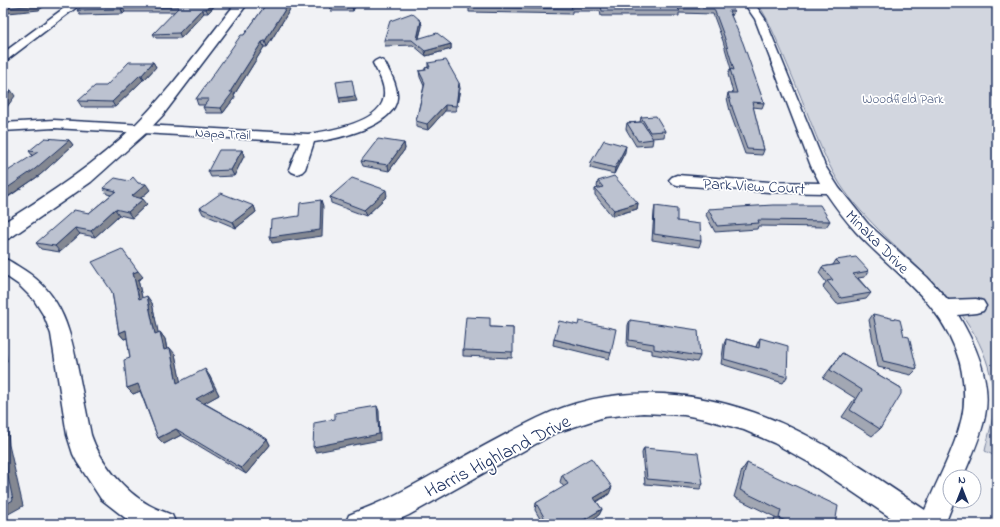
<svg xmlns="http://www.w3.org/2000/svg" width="1000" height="527" font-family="'Indie Flower',sans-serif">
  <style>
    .green { fill: #d2d6df; stroke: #76829e }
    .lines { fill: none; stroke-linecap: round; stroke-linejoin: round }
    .street-casing { stroke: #1b2f5e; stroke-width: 3 }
    .secondary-casing { stroke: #1b2f5e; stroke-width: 3 }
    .street { fill: #fff; fill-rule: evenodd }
    .secondary { fill: #fff; fill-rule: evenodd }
    .wall { fill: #a2a7b3; stroke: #1b2f5e }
    .shaded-wall { fill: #848892; stroke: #1b2f5e }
    .building { fill: #bcc2d0; stroke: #1b2f5e }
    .labels { text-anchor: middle; stroke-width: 3.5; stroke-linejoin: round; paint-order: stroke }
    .far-park-label { font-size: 13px; fill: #49597e; stroke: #fff }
    .far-street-label { font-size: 13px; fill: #1b2f5e; stroke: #fff }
    .street-label { font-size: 16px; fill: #1b2f5e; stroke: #fff }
    .near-street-label { font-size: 19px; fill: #1b2f5e; stroke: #fff }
  </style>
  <rect width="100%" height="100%" fill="#f1f2f5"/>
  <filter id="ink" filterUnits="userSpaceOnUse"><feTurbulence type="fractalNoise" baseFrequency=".025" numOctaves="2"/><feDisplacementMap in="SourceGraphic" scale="8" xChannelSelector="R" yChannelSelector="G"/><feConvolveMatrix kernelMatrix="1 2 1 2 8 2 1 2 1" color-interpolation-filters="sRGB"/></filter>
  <g filter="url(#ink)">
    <!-- green -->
    <path class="green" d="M758 3H997V457L985 451C988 436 995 415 994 401 989 300 890 259 840 184 821 154 810 118 796 85 787 64 778 42 768 21 765 15 761 9 758 3Z"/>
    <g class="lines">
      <defs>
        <g id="street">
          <path d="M71 3H82L7 60 3 61V53Z"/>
          <path d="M744 3H754L765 19 825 166 839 188 868 224 927 277 948 300 976 299 983 301 986 306 983 311 976 313 958 315C976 345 992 381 985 416 981 437 971 457 963 477H950V501H954L945 524H900L810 463 774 443 744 430 705 419 684 415 643 413 604 417 555 433 409 515 389 524H345L349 515C363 509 379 503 393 496 441 471 488 442 538 418 619 379 710 390 790 427 837 449 881 481 925 510 937 480 955 449 962 417 966 399 964 381 960 363 943 302 896 275 856 232 845 220 835 206 826 193L769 192 677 185 672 183 669 180 672 177 677 175 769 182 820 183 811 166 755 19Z"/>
          <path d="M379 59 383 61 385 63C390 73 398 85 397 98 394 127 337 139 314 142L305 169 302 172 297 174 292 172 289 169 300 142 54 128 3 131V123L54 120 308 134C329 131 383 122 384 95 385 84 378 73 373 63L375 61Z"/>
          <path d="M3 258C11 261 17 266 24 270 63 295 71 333 79 375 83 395 87 415 91 435 100 462 124 491 149 505 156 509 165 512 172 515L176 524H133L101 499 77 462 73 454 67 435 51 334 44 316 34 300 19 285 3 274Z"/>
        </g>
        <path id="secondary" d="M236 3H248L163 115 146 133 91 182 10 238 3 240V223C49 194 96 164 135 125 172 88 203 44 236 3Z"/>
      </defs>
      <!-- street casing -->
      <use href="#street" class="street-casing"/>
      <!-- secondary casing -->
      <use href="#secondary" class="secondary-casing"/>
      <!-- street -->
      <use href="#street" class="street"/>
      <!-- secondary -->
      <use href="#secondary" class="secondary"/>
    </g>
    <!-- wall -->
    <g class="wall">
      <path d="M217 3 208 13H204L181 38H156L153 34 175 12H125L123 14 80 15 77 10Z"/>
      <path d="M267 3H291L292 6 267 47H264L234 95 235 97 223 113H206L203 107 205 105H198L196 99 244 35Z"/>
      <path d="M356 3 353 11H331L330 7Z"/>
      <path d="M728 3 734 11 732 16H731L764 103 762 108 753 107 764 150 762 155 745 154 731 115 727 98 728 93H733L728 74 730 69H731L723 41 713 14 679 13V16H601L600 11H572V14L469 12V7Z"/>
      <path d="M421 21 422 26 419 38 451 44V49L426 56 413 45 385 46 384 40Z"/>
      <path d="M153 62 156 67 144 80H143L115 107H82L78 101Z"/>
      <path d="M428 63 460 88 456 111H445L428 130 416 127V121L424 86 420 77 419 71 425 70V68L428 67Z"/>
      <path d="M641 117 665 131 664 137 652 138 653 139 652 145 636 146 626 129 627 123 640 122Z"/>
      <path d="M69 140 73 145 40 175 7 198 32 155 29 151Z"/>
      <path d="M404 143 405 149 389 171 363 166 361 161Z"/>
      <path d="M242 150 244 156 234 176 211 177 208 171Z"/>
      <path d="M625 152 614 174 590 168 591 162Z"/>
      <path d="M598 181 638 203 637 209 612 216 595 195V189L598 188 597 187Z"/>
      <path d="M138 183 150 190 141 198 147 204 132 218 119 215 95 237 80 234 60 252 41 249 36 243 89 213 111 195 107 194 103 188Z"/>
      <path d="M387 196 366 216 331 203 330 197Z"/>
      <path d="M254 206 256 212 236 228 203 214 200 208Z"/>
      <path d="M655 206 677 221 701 241 699 247 652 240 654 212Z"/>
      <path d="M708 209 830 221 826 227 758 226 757 229 715 232 706 215Z"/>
      <path d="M836 260 869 271 865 277 858 278 871 293 866 299 837 304 823 287 826 282 819 273 822 267 833 265Z"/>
      <path d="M143 277 138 280 142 298 152 303 158 333 160 332 165 339 167 349 175 354 180 381 209 375 219 395 204 403 267 439 270 445 246 474 181 435 164 444 158 438 140 391 133 394 127 388 130 358 127 338 124 339 119 333 112 292Z"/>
      <path d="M873 314 917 369 911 375 878 367 869 320Z"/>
      <path d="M630 320 700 356 697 362 652 354V350L627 346 628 325Z"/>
      <path d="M490 327 513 328 512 358 463 356V350Z"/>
      <path d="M760 338 787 377 783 383 721 364 724 344 726 339 756 347 757 344Z"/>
      <path d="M554 339 611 353 609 359 553 345Z"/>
      <path d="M842 353 901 388 880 429 872 436 842 417 855 398 823 378Z"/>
      <path d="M644 448 703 484 700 489 645 484 642 453Z"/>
      <path d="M747 463 835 524H773L775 517 734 497 742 470Z"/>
      <path d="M562 475 609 494 597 502 602 509 599 515 585 524H543L535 510 536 503 564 487 560 482Z"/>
    </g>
    <!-- shaded-wall -->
    <g class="shaded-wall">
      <path d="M39 3H49L39 10 8 13 5 8Z"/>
      <path d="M211 3H217L208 13 206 9Z"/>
      <path d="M289 3H291L292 6 267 47 265 41Z"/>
      <path d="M354 3H356L353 11 352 7Z"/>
      <path d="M123 8 125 12 123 14 121 9Z"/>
      <path d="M202 9 204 13 181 38 179 33Z"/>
      <path d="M421 21 422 26 417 44V39Z"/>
      <path d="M262 42 264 47 234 95 235 97 223 113 221 108 230 92Z"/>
      <path d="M451 44V49L426 56 425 51Z"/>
      <path d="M153 62 156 67 144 80 142 75Z"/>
      <path d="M140 75 143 80 115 107 112 102Z"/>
      <path d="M459 83 460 88 456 111V106Z"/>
      <path d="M11 90 15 96 4 111H3V101Z"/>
      <path d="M355 96 357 101 340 103 339 98Z"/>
      <path d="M445 105V111L428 130 427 124Z"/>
      <path d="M69 140 73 145 40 175 3 200V191Z"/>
      <path d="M404 143 405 149 389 171 388 165Z"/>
      <path d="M626 146 625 152 614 174 615 168Z"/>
      <path d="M242 150 244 156 234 176 231 170Z"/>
      <path d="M146 184 150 190 136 202 132 196Z"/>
      <path d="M386 190 387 196 366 216 364 210Z"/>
      <path d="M143 199 147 204 132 218 128 212Z"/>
      <path d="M321 200 323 206 322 236 272 243 270 237Z"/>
      <path d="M638 203 637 209 612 216 614 210Z"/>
      <path d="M254 206 256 212 236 228 233 222Z"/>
      <path d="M115 209 119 215 95 237 91 231Z"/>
      <path d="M75 228 80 234 60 252 55 246Z"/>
      <path d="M138 271 143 277 138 280 144 306 139 299 133 273Z"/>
      <path d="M147 296 152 303 160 341 155 334Z"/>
      <path d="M126 330 131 337 124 339 119 333Z"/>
      <path d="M160 332 165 339 168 357 164 350Z"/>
      <path d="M3 344 4 345 7 361 3 363Z"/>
      <path d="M170 348 175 354 182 389 177 383Z"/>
      <path d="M205 369 209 375 219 395 201 405 196 399Z"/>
      <path d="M138 384 143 390 133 394 127 388Z"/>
      <path d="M3 399 6 401 9 445 23 506 3 517Z"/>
      <path d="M377 406 379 411 380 440 316 452 313 447Z"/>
      <path d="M176 429 181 435 164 444 158 438Z"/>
      <path d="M267 439 270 445 246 474 241 468Z"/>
      <path d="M612 487 609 494 592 504 594 498Z"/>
      <path d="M602 509 599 515 585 524H577Z"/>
    </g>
    <!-- building -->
    <g class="building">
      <path d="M13 3H39L36 5 5 8Z"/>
      <path d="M87 3H211L206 9H202L179 33 153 34 179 7 123 8 121 9 77 10Z"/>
      <path d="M267 3H289L265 41 262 42 230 92H233L221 108 203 107 209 99H196L241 35H244Z"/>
      <path d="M332 3H354L352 7H330Z"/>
      <path d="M469 3H728L734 11H729L743 43 764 103 752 102 764 150 747 149 733 110 728 93H737L730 69 734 70 724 36 714 9H678L680 11H602L601 6H571L572 9 469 7Z"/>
      <path d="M412 13 421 21 417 39 437 33 451 44 425 51 412 40H384L390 21Z"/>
      <path d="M446 60 459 83 456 106 445 105 427 124 416 121 425 83 419 71 426 70 425 68 430 67 428 63Z"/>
      <path d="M129 62H153L142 75H140L112 102 78 101 95 86H106Z"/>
      <path d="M352 80 355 96 339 98 336 82Z"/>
      <path d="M11 90 3 101V91Z"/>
      <path d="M656 116 665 131 650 132 641 117Z"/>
      <path d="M642 122 653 139 638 141 627 123Z"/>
      <path d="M45 138 69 140 35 169 3 191V174L38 152 29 151Z"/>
      <path d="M378 139 404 143 388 165 361 161Z"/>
      <path d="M604 140 626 146 615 168 591 162Z"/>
      <path d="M219 150H242L231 170 208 171Z"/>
      <path d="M614 176 638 203 614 210 595 189 603 187 598 181Z"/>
      <path d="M133 177 138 183 146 184 132 196 143 199 128 212 115 209 91 231 75 228 55 246 36 243 74 210 89 213 116 191 103 188 115 178 129 181Z"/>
      <path d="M352 178 386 190 364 210 330 197Z"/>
      <path d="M221 193 254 206 233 222 200 208Z"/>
      <path d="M321 200 320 230 270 237 271 220 299 216 300 203Z"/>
      <path d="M773 205H820L830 221 758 220 759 223 717 226 708 209Z"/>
      <path d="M655 206 677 209V221L700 224 701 241 654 234Z"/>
      <path d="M122 249 138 271 133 273 139 299 147 296 155 334 160 332 164 350 170 348 177 383 205 369 214 389 196 399 267 439 241 468 176 429 158 438 138 384 127 388 124 360 130 358 126 330 119 333 112 292 92 262Z"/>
      <path d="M856 257 869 271 853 274 871 293 841 298 827 281 833 280 822 267 840 264 836 260Z"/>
      <path d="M873 314 900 320 904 336 909 337 917 369 883 361Z"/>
      <path d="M466 317 490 318V327L513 328V352L463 350Z"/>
      <path d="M630 320 698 330 700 356 654 349V344L629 340Z"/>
      <path d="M559 321 578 325 579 321 616 329 611 353 554 339Z"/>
      <path d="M760 338 788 346 787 377 724 359 726 339 759 348Z"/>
      <path d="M842 353 901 388V394L880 429 850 410 862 390 830 370Z"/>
      <path d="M377 406 379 434 313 447 314 423 335 419V413Z"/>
      <path d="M644 448 698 453 703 484 647 479Z"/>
      <path d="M3 453 13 500 3 506Z"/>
      <path d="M591 458 612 487 594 498 602 509 577 524H548L536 503 568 484 562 475Z"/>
      <path d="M747 463 838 506 835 524H792L779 518 781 510 740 490Z"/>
    </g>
  </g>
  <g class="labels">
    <!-- far-park labels -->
    <g class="far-park-label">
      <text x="903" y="103">Woodfield Park</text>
    </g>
    <!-- far-street labels -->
    <g class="far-street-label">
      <text transform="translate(223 133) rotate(3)" y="5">Napa Trail</text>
    </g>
    <!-- street labels -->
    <g class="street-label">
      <text transform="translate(754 185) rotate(3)" y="6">Park View Court</text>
      <text transform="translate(878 241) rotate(45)" y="6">Minaka Drive</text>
    </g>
    <!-- near-street labels -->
    <g class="near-street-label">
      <text transform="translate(497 455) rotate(-27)" y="7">Harris Highland Drive</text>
    </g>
  </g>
  <!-- margin -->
  <rect width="1000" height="527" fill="none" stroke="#fff" stroke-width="16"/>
  <rect x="8" y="8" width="984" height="511" fill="none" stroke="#1b2f5e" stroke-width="1.5" filter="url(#ink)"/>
  <!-- north arrow -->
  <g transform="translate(962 489)"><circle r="19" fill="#ffffff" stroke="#a4acbf"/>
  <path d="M0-3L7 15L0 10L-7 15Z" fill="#1b2f5e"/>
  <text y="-6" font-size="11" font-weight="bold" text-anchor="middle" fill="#1b2f5e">N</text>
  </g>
</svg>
